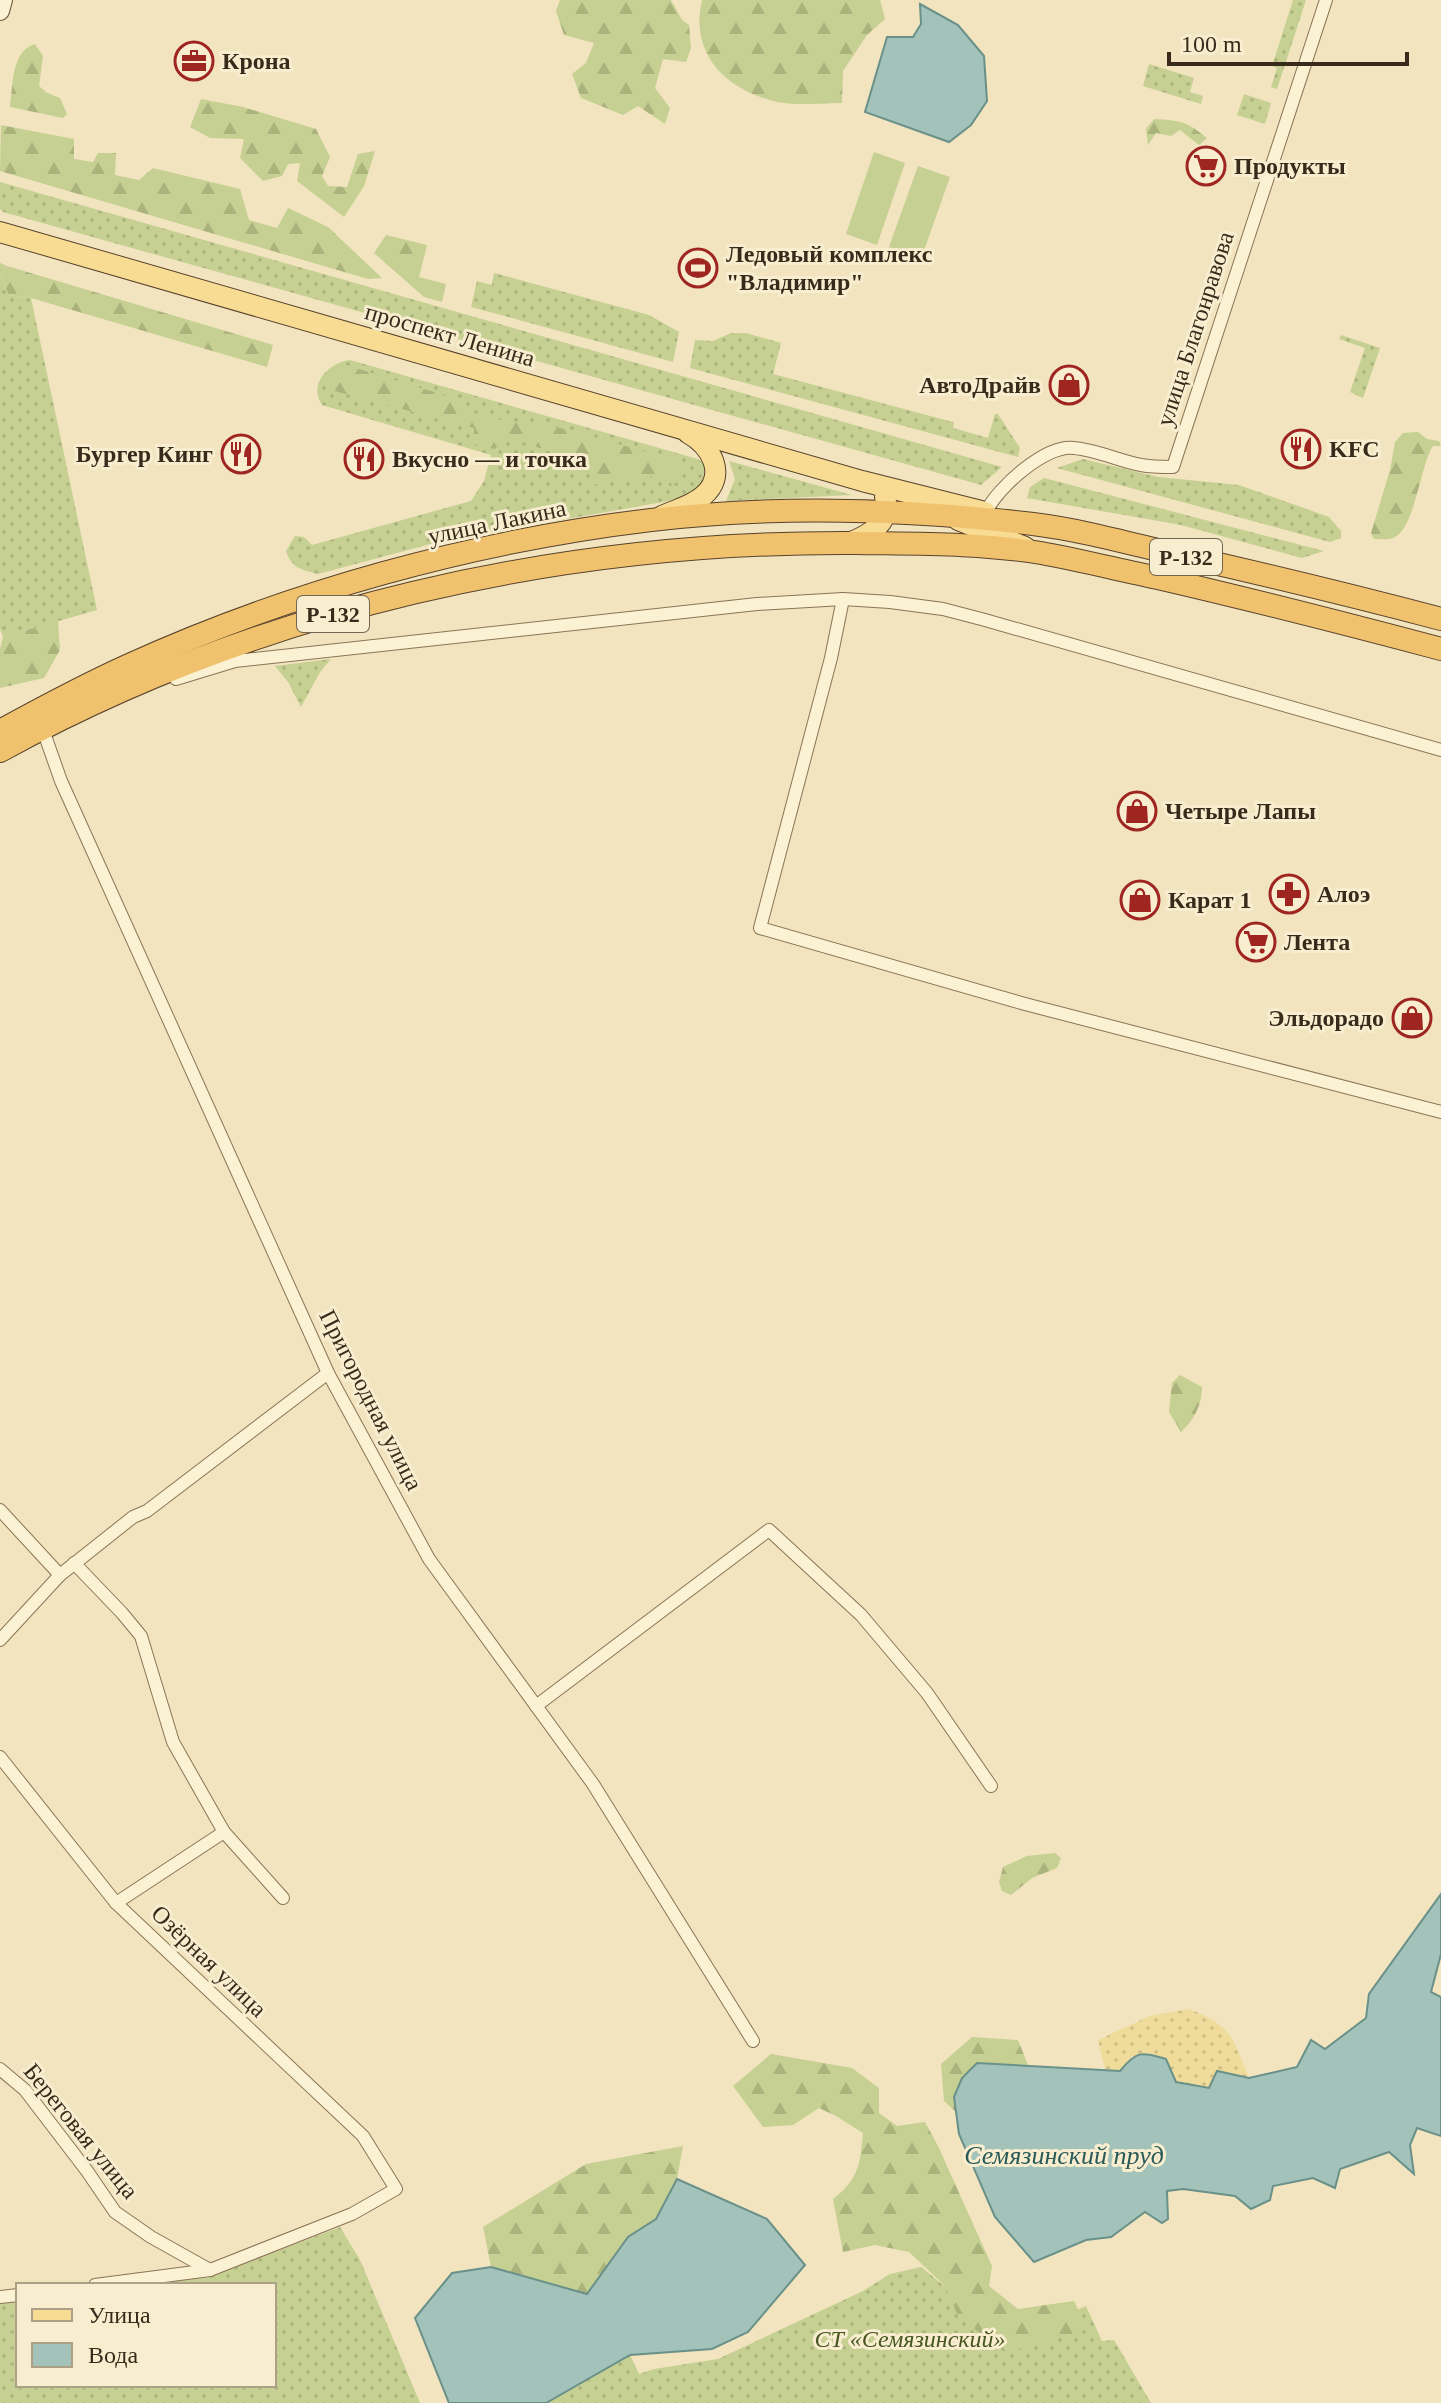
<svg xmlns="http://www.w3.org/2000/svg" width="1441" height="2403" font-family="Georgia,serif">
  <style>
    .grass { fill: url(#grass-dots) }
    .forest { fill: url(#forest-firs) }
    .sand { fill: url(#sand-dots) }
    .pitch { fill: #c6d092 }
    .water { fill: #a3c3ba; stroke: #699189; stroke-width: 2 }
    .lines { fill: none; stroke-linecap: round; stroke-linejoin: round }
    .minor-casing { stroke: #8b7456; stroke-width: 14 }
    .secondary-casing { stroke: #6d5539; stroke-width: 20 }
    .primary-casing { stroke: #58422b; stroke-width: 22 }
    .trunk-casing { stroke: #58422b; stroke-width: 24 }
    .minor { stroke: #fbf1d3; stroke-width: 12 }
    .secondary { stroke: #fbf1d3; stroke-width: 18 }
    .primary { stroke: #f8dc93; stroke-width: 20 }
    .trunk { stroke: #f0c26e; stroke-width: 22 }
    .labels { text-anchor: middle; stroke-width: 6; stroke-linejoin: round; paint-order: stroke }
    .shield { fill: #f8eecf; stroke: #726652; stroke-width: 2 }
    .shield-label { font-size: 22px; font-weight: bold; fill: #392b1c }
    .poi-label { font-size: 24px; font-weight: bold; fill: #392b1c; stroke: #f8eecf; text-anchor: start }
    .street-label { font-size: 24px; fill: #392b1c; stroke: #f8eecf }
    .park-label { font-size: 24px; font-style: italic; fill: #485721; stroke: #f8eecf }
    .water-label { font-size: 26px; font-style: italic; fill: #2a5a59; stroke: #f8eecf }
  </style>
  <defs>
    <pattern id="grass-dots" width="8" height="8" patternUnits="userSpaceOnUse" patternTransform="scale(2)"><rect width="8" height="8" fill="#c6d092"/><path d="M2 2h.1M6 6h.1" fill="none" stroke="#abb37d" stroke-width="1.8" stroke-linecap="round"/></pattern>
    <pattern id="forest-firs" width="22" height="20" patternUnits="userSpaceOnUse" patternTransform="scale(2)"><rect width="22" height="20" fill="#c6d092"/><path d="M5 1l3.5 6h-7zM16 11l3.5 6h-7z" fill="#abb37d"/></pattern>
    <pattern id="sand-dots" width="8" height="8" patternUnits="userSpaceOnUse" patternTransform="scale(2)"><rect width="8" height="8" fill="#efdc9a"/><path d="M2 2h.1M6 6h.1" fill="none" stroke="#cebd84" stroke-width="1.8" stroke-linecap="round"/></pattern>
  </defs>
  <rect width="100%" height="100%" fill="#f1e4bf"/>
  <!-- grass -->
  <g class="grass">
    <path d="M1293 0H1306L1277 89 1271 87 1277 68 1272 66Z"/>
    <path d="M1149 64 1194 78 1190 92 1203 96 1201 104 1143 86Z"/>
    <path d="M1244 94 1271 103 1265 124 1237 115Z"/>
    <path d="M0 182 1002 467 981 485 3 212 0 209Z"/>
    <path d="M0 263 7 266 1 278 9 295 31 298 97 610 3 637 0 629Z"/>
    <path d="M494 273 649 315 679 332 673 362 471 307 477 281 492 285Z"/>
    <path d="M731 333H746L781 343 773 374 949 421 954 422 953 428 988 438 995 414H998L1020 448 1018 457 690 368 695 340 713 341Z"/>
    <path d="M1341 335 1380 348 1363 398 1350 392 1365 348 1339 339Z"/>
    <path d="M350 360 698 459 705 464 708 473C700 491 687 496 669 501L442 541 318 574C302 570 291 568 286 551L295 536 304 537 312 545 471 501 484 481 491 455 322 405C308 384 328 363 350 360Z"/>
    <path d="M1083 459 1158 477 1239 485 1329 517 1341 531V538L1330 542 1057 468Z"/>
    <path d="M729 461 852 495 726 501 735 479Z"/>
    <path d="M1044 478 1324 551 1302 558 1181 525 1027 498 1030 487Z"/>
    <path d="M331 659 320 672 301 707 288 682 275 666Z"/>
    <path d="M340 2227 360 2260 420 2403H0V2293L18 2292V2385H274V2285H114L207 2278Z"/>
    <path d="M921 2267 1010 2339 1086 2306 1102 2341 1114 2340 1151 2403H546L630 2355 639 2374 654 2369 718 2359 863 2291 890 2274Z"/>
  </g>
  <!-- forest -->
  <g class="forest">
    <path d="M560 0H671L682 20 689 25 691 48 686 62 663 59 655 88 670 108 665 124 638 106 623 115 581 98 572 74 586 63 594 43 564 35 556 11Z"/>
    <path d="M702 0H880L885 19 867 35 843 71 842 103C822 103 798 106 778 102 727 91 689 55 702 0Z"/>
    <path d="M35 44 43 56 39 86 47 93 60 98 67 114 63 118 10 107C13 86 11 51 35 44Z"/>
    <path d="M201 99 243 107 316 129 330 157 322 176 328 186 347 187 358 154 375 151 364 186 344 217 297 181 300 163 288 164 282 176 263 181 240 158 244 139 210 138 190 127Z"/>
    <path d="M1154 119C1180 120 1188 122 1207 138L1199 145 1180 130 1171 136 1156 133 1148 145 1146 129Z"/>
    <path d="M1 125 74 139V159L93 162 98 153H116L115 175 139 180 153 168 240 189 249 220 277 228 288 208 328 227 382 278 368 279 0 171Z"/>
    <path d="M386 235 427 245 419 277 446 284 442 302 424 297 374 253Z"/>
    <path d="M7 266 273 345 267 367 31 298 9 295 1 278Z"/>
    <path d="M346 365 450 397 461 410 514 423H542L680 461 685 470 681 480 671 486 650 476 592 485 589 465 511 438 494 449 474 444V428L331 390 327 378Z"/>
    <path d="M1418 432 1427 439 1439 441 1441 446H1433C1420 465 1415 530 1393 538 1388 540 1379 539 1374 539L1371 533 1390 470 1395 442 1403 433Z"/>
    <path d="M58 621 60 650 44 678 0 688V649L3 637Z"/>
    <path d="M1180 1375 1202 1387C1202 1405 1194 1420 1181 1432L1169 1412 1172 1383Z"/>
    <path d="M1055 1853 1061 1858 1057 1868 1032 1878 1011 1895 1002 1891 999 1882 1003 1867 1027 1856Z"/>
    <path d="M972 2037 1018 2040 1028 2065 977 2063C961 2078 953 2089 956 2112L944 2101 941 2064Z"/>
    <path d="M771 2054 852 2068 879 2088V2113L897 2126 925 2122 938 2146 992 2266 989 2286 1018 2309 1074 2301 1087 2329 1026 2348 1003 2351 958 2316 945 2286 909 2252 875 2245 843 2252 833 2199C859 2179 860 2164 863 2133L836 2116 819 2108 793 2125 763 2127 733 2086Z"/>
    <path d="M683 2146 677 2179 656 2219 628 2237 587 2294 491 2267 483 2227 586 2164Z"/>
  </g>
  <!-- sand -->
  <path class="sand" d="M1189 2009C1234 2027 1232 2037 1249 2078L1217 2071 1210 2088 1176 2082 1166 2059 1132 2056 1120 2071 1105 2069 1098 2040 1150 2016Z"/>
  <!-- pitch -->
  <g class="pitch">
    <path d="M874 152 905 163 877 245 846 234Z"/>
    <path d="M918 166 950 177 921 259 889 247Z"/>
  </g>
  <!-- water -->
  <g class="water">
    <path d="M920 4 958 25 984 56 987 101 971 125 949 142 865 112 887 37H913L921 24Z"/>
    <path d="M1441 1894V1954L1431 1992 1441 1997V2136L1417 2128 1410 2145 1414 2174 1389 2152 1340 2169 1335 2188 1313 2178 1273 2186 1270 2200 1251 2209 1235 2196 1183 2189 1167 2191 1168 2219 1162 2223 1145 2212 1111 2237 1086 2240 1034 2262 995 2217 959 2134 954 2097 962 2078 977 2063 1120 2071C1137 2050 1141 2052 1166 2059L1176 2082 1209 2088 1217 2071 1249 2078 1297 2067 1311 2040 1325 2049 1366 2018 1369 1994Z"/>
    <path d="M677 2179 767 2219 805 2265 748 2332 712 2349 630 2355 546 2403H449L415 2318 452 2273 491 2267 587 2294 628 2237 656 2219Z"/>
  </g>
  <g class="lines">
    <defs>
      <g id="minor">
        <path d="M986 512C997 488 1046 444 1074 448 1097 450 1119 461 1141 465 1151 467 1162 467 1173 467L1326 0"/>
        <path d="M843 599 831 658 760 928 1025 1004 1441 1112"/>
        <path d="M176 679 235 661 757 604 843 599 890 602 943 609 985 620 1441 750"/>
        <path d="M42 727 61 781 328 1373 429 1559 593 1784 753 2041"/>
        <path d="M0 1510 60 1575"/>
        <path d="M74 1563 122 1613 141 1636 173 1742 224 1832 283 1898"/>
        <path d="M0 1640 60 1575 133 1517 147 1511 328 1373"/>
        <path d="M536 1706 769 1530 861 1615 927 1693 991 1786"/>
        <path d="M0 1757 116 1903 363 2136 396 2189 352 2214 210 2270 95 2285"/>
        <path d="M116 1903 224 1832"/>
        <path d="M0 2069 25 2090 87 2171 115 2212 151 2237 210 2270"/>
        <path d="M0 2297 18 2295"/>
      </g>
      <path id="secondary" d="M0 11 3 0"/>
      <g id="primary">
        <path d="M0 232 862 481 985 512"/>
        <path d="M662 516C675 510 692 506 703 496 728 475 711 446 688 433"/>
        <path d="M958 520 1025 547"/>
        <path d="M849 543C869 535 892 523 885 497"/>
      </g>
      <g id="trunk">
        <path d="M0 731C42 708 83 686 127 666 289 592 474 541 651 520 777 505 908 509 1033 524 1082 530 1131 544 1179 555 1267 575 1354 596 1441 619"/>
        <path d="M0 751C260 608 559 541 855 543 917 544 980 543 1041 553 1080 560 1119 570 1158 578 1253 600 1347 624 1441 649"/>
      </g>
    </defs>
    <!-- minor casing -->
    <use href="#minor" class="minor-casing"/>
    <!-- secondary casing -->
    <use href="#secondary" class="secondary-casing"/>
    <!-- primary casing -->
    <use href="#primary" class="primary-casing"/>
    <!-- trunk casing -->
    <use href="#trunk" class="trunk-casing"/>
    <!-- minor -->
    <use href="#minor" class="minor"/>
    <!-- secondary -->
    <use href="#secondary" class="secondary"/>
    <!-- primary -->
    <use href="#primary" class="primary"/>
    <!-- trunk -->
    <use href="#trunk" class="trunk"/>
  </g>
  <!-- icons -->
  <defs>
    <symbol id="office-ring" viewBox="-11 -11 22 22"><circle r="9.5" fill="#f8eecf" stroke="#9f2521" stroke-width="1.5"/><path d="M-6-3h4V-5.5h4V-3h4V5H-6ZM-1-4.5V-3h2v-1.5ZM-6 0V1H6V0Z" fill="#9f2521"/></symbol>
    <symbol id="supermarket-ring" viewBox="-11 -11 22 22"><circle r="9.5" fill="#f8eecf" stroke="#9f2521" stroke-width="1.5"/><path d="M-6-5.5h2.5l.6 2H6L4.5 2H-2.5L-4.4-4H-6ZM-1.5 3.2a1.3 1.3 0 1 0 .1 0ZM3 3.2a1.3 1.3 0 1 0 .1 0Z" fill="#9f2521"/></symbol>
    <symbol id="stadium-ring" viewBox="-11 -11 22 22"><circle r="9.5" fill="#f8eecf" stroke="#9f2521" stroke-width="1.5"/><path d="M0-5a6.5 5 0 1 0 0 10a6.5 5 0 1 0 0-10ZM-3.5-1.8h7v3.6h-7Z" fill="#9f2521"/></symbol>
    <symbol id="shop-ring" viewBox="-11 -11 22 22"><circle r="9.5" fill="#f8eecf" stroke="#9f2521" stroke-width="1.5"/><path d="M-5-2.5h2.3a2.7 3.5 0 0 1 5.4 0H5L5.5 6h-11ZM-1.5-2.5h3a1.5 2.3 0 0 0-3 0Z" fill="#9f2521"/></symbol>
    <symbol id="restaurant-ring" viewBox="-11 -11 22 22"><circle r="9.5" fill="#f8eecf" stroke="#9f2521" stroke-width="1.5"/><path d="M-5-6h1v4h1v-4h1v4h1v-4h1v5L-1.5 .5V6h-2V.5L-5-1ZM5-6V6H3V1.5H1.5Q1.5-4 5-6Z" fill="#9f2521"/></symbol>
    <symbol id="pharmacy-ring" viewBox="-11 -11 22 22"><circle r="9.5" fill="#f8eecf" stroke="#9f2521" stroke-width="1.5"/><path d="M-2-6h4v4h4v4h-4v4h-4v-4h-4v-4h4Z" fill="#9f2521"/></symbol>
  </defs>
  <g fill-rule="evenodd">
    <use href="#office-ring" x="172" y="39" width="44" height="44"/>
    <use href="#supermarket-ring" x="1184" y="144" width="44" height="44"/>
    <use href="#stadium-ring" x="676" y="246" width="44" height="44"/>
    <use href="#shop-ring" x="1047" y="363" width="44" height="44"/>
    <use href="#restaurant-ring" x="1279" y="427" width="44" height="44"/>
    <use href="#restaurant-ring" x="219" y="432" width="44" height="44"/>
    <use href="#restaurant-ring" x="342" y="437" width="44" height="44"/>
    <use href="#shop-ring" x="1115" y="789" width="44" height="44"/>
    <use href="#pharmacy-ring" x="1267" y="872" width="44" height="44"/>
    <use href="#shop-ring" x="1118" y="878" width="44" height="44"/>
    <use href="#supermarket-ring" x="1234" y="920" width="44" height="44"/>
    <use href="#shop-ring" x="1390" y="996" width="44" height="44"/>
  </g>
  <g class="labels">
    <!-- shield labels -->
    <g class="shield">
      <rect x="1150" y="539" width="72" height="36" rx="6"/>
      <rect x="297" y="596" width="72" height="36" rx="6"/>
    </g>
    <g class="shield-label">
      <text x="1186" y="565">Р-132</text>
      <text x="333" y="622">Р-132</text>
    </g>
    <!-- poi labels -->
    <g class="poi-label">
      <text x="222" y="69">Крона</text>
      <text x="1234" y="174">Продукты</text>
      <text x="726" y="262">Ледовый комплекс<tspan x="726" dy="28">"Владимир"</tspan></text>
      <text x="1041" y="393" text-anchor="end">АвтоДрайв</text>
      <text x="1329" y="457">KFC</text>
      <text x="213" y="462" text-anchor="end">Бургер Кинг</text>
      <text x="392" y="467">Вкусно — и точка</text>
      <text x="1165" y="819">Четыре Лапы</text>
      <text x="1317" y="902">Алоэ</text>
      <text x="1168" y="908">Карат 1</text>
      <text x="1284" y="950">Лента</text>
      <text x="1384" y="1026" text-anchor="end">Эльдорадо</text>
    </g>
    <!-- street labels -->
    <g class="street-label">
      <text transform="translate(1195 329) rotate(-72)" y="8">улица Благонравова</text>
      <text transform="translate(450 335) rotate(16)" y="8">проспект Ленина</text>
      <text transform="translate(497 522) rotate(-12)" y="8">улица Лакина</text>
      <text transform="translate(371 1400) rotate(63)" y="8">Пригородная улица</text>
      <text transform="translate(209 1961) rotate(44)" y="8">Озёрная улица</text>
      <text transform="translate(81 2131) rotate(51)" y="8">Береговая улица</text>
    </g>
    <!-- park labels -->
    <g class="park-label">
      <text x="910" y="2347">СТ «Семязинский»</text>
    </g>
    <!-- water labels -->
    <g class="water-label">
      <text x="1064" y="2164">Семязинский пруд</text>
    </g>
  </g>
  <!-- legend -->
  <rect x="16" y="2283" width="260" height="104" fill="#f8eecf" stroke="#aca087" stroke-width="2"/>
  <rect x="32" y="2309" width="40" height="12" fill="#f8dc93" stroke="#aca087" stroke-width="2"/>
  <text x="88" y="2323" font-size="24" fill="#392b1c">Улица</text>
  <rect x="32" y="2343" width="40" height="24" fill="#a3c3ba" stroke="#aca087" stroke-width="2"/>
  <text x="88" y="2363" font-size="24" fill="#392b1c">Вода</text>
  <!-- scale -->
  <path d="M1169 52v12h238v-12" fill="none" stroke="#392b1c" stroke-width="4"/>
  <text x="1181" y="52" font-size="24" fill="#392b1c" stroke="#f8eecf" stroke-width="6" paint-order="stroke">100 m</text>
</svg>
